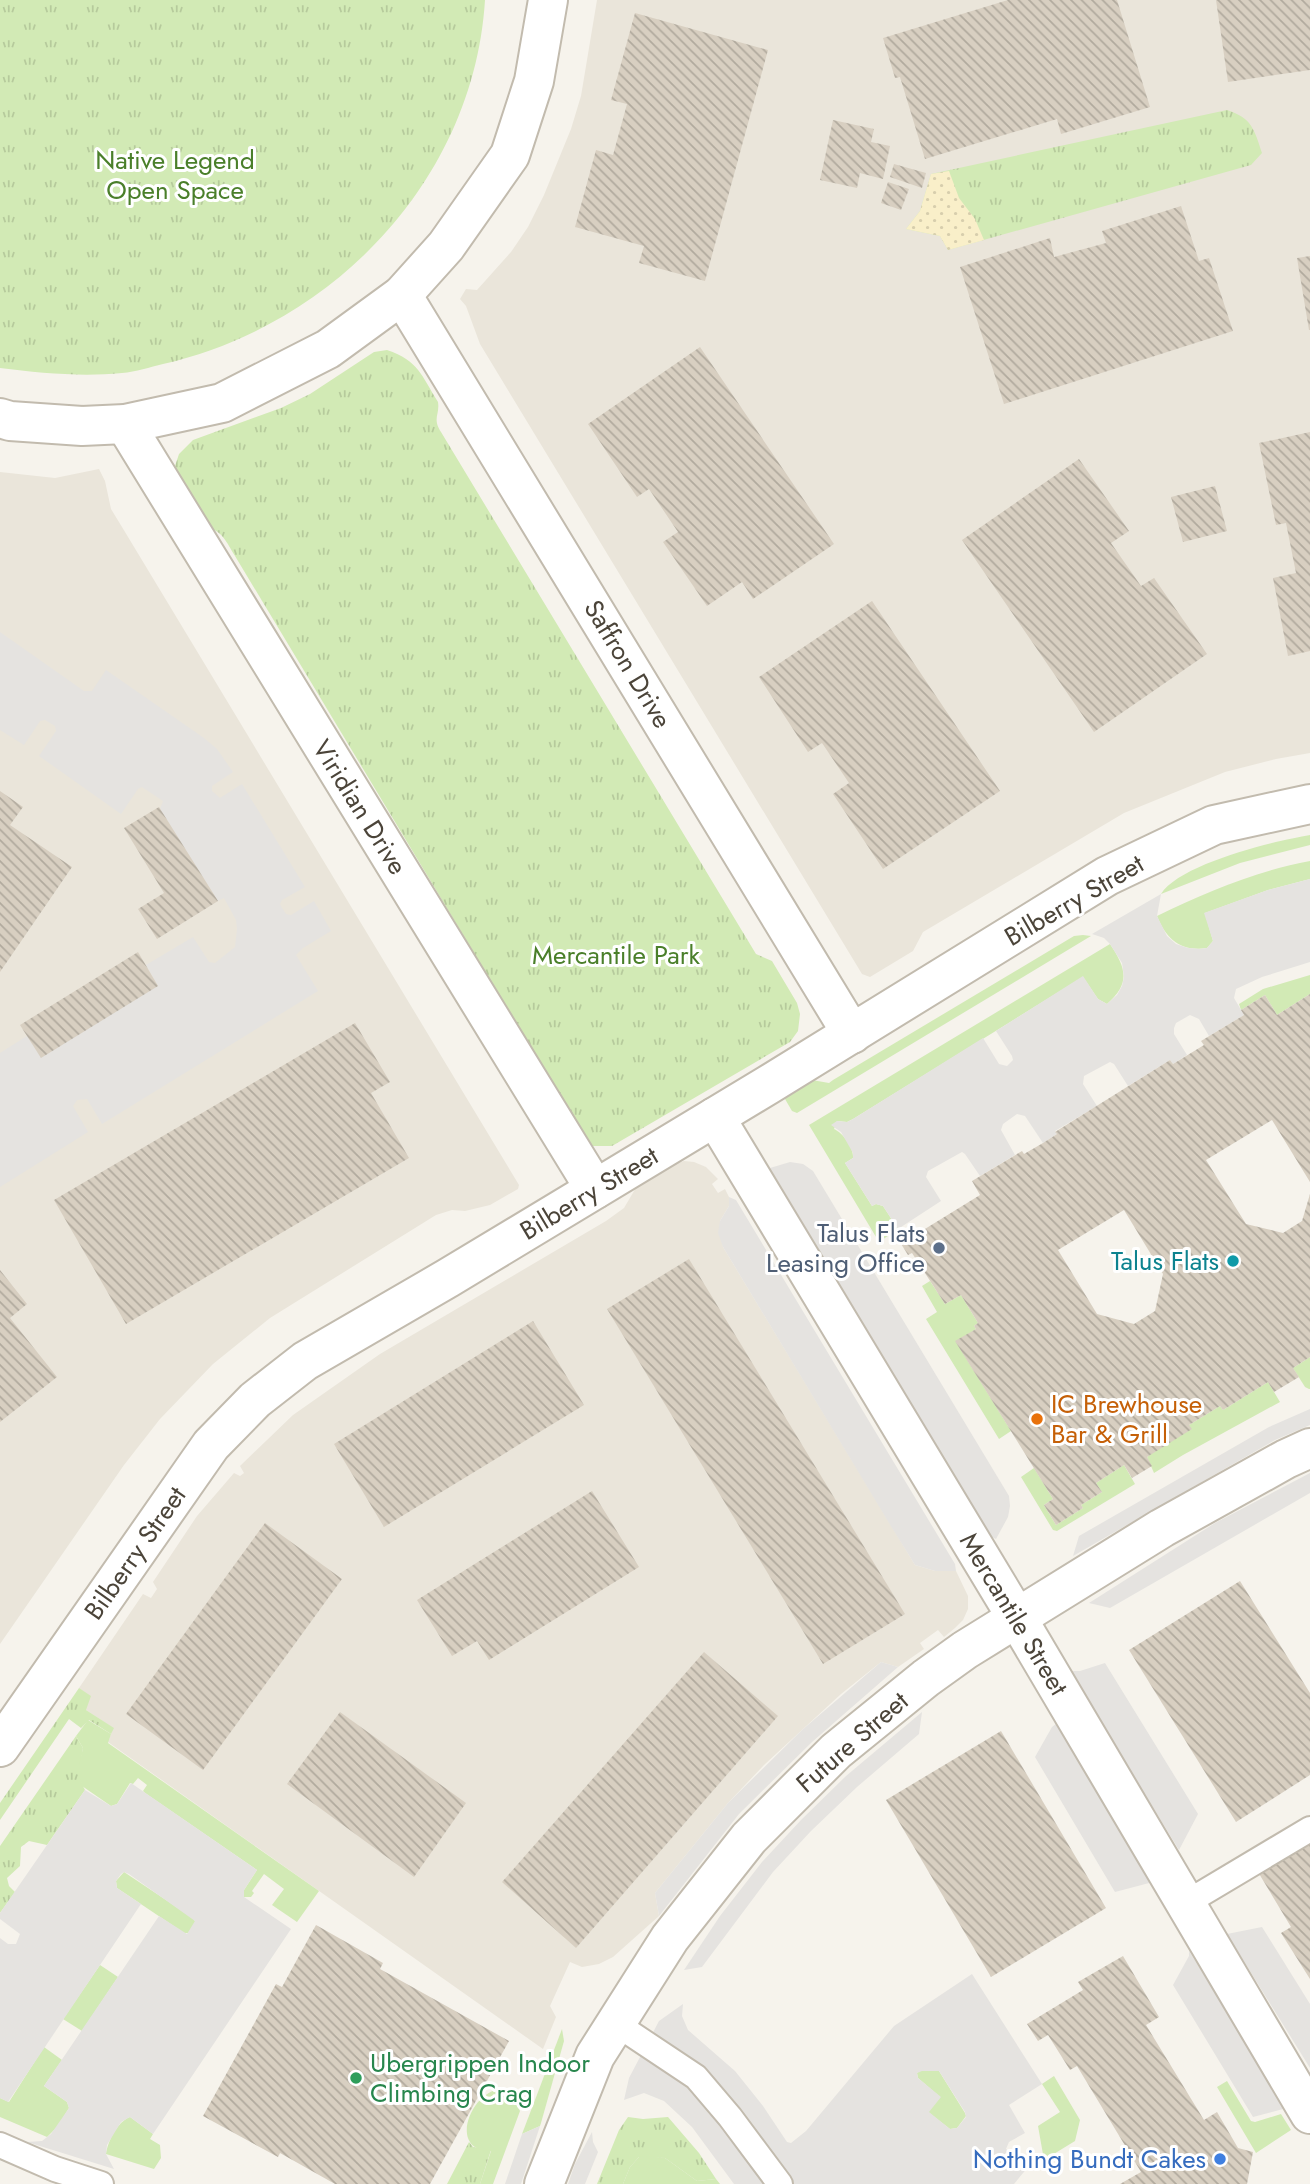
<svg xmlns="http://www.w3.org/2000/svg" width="1310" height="2184" font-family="Jost,sans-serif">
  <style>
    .residential { fill: #eae5da }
    .grass { fill: url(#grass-tufts) }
    .sand { fill: url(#sand-dots) }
    .garden { fill: #d2eab5 }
    .parking { fill: #e5e3e0; fill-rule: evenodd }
    .building { fill: url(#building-back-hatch); fill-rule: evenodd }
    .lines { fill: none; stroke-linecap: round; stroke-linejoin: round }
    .service-casing { stroke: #c2bbae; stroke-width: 28 }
    .minor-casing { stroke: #c2bbae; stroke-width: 42 }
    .service { stroke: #fff; stroke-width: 24 }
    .minor { stroke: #fff; stroke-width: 38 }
    .service-dot { fill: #5c6f8a; stroke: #fff; stroke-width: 2.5 }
    .culture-dot { fill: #0f9aa8; stroke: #fff; stroke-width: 2.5 }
    .food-dot { fill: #e8710a; stroke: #fff; stroke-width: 2.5 }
    .leisure-dot { fill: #2e9e5b; stroke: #fff; stroke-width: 2.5 }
    .shop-dot { fill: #3f7fe0; stroke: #fff; stroke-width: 2.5 }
    .labels { text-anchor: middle; stroke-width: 6; stroke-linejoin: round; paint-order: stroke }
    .park-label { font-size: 26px; fill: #4a7f2a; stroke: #fff }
    .street-label { font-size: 26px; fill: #4b4439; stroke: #fff }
    .service-label { font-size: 26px; fill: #4e5e75; stroke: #fff; text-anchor: end }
    .culture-label { font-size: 26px; fill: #0d838f; stroke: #fff; text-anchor: end }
    .food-label { font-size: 26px; fill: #c56008; stroke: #fff; text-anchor: start }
    .leisure-label { font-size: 26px; fill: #27864d; stroke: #fff; text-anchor: start }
    .shop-label { font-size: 26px; fill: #366cbe; stroke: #fff; text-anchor: end }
  </style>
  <defs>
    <pattern id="grass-tufts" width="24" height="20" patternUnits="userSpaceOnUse" patternTransform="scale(1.75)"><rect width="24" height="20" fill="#d2eab5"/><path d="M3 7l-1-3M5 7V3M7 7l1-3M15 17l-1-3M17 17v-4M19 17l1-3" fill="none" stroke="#b6ca9c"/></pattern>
    <pattern id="sand-dots" width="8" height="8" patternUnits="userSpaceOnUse" patternTransform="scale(1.75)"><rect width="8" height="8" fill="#f9efc9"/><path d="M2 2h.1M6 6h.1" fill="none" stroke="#d7cead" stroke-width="1.8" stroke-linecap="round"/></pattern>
    <pattern id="building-back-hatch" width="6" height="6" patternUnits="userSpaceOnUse" patternTransform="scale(1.75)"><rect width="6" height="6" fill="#d8cfc1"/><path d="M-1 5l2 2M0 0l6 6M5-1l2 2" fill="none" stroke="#b1aa9e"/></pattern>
  </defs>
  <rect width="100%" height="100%" fill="#f6f3ec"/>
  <!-- residential -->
  <g class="residential">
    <path d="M597 0H1310V753L1276 759 1225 772 1124 813 923 932 913 951 870 977 862 974 480 344 466 306 460 299 466 289 477 290 511 252 528 227 544 195 571 129 581 96Z"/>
    <path d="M99 469 105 481 111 509 122 527 519 1185 518 1189 490 1205 465 1211 452 1210 436 1215 270 1318 213 1364 160 1419 124 1465 0 1644V472L55 478Z"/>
    <path d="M684 1161 694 1162 706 1167 718 1179 712 1184 718 1193 725 1189 729 1197V1206L720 1221 723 1247 915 1565 935 1571H956L968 1596V1609L963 1620 955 1628 944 1637 938 1630 920 1643 924 1649 898 1667 881 1662 841 1694 764 1765 728 1803 655 1893 659 1916 613 1957 599 1964 582 1967 570 1962 550 2006 556 2017 543 2049 108 1742 113 1728 86 1710 79 1688 143 1594 151 1598 157 1589 153 1582 197 1516 234 1473 240 1476 244 1473 240 1466 293 1415 380 1354 606 1221 624 1208 637 1186 669 1166Z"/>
  </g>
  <!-- grass -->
  <g class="grass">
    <path d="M0 0H485C474 179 334 325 163 364 150 367 136 372 122 373 81 377 40 373 0 368Z"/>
    <path d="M1227 110C1252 118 1254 129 1262 153L1251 165 948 250 940 236 906 229 920 211 931 174Z"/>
    <path d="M387 350C419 361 421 375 438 402 440 415 432 418 441 432L756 954 772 961 797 1003 800 1014 798 1031 790 1042 612 1146H590L235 556C227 543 222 530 206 527L176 475 175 466 179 454 193 440 281 408 310 394 374 352Z"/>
    <path d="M79 1688 91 1696 86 1710 114 1728 111 1734 89 1720 81 1728 69 1719 0 1820V1803Z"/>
    <path d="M76 1736 83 1748C81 1762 77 1776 85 1790L47 1845 29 1841 21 1847 20 1866 7 1878 9 1886 15 1892 0 1913V1846Z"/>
    <path d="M628 2117 643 2119 668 2117 699 2153 716 2179 697 2181 665 2158 639 2157 630 2167 623 2184H597L619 2130Z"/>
    <path d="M469 2142 473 2147 491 2150 480 2184H447Z"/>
  </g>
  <!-- sand -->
  <path class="sand" d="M949 171 959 198 975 219 984 240 948 250 940 236 906 229 920 211 931 174Z"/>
  <!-- garden -->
  <g class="garden">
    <path d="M1310 835V845L1240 863 1161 894C1180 864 1274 841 1310 835Z"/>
    <path d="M1310 861V879L1268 890 1205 913 1213 941 1207 948C1181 952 1166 939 1157 916 1206 892 1256 871 1310 861Z"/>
    <path d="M1083 935 1091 936 797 1113 792 1111 785 1099 784 1097 812 1080 829 1083 833 1080 1074 936Z"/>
    <path d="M1110 944C1126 968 1131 983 1107 1004L1098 999 1083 977 853 1119 847 1122 837 1121 834 1129C843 1133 854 1148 853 1158L845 1163 872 1206 876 1204 883 1206 898 1229 879 1242 809 1125Z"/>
    <path d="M1310 975V994L1277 1015 1265 995 1241 1010 1239 1004 1263 989Z"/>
    <path d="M930 1281 945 1304 961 1295 978 1323 974 1326 976 1329 956 1342 1011 1431 999 1439 926 1319 937 1312 922 1286Z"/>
    <path d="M1310 1357V1389H1309L1305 1387 1293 1368Z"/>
    <path d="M1268 1382 1280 1402 1183 1455 1154 1473 1147 1457 1189 1425 1220 1406 1223 1410Z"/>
    <path d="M1124 1465 1135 1484 1057 1531 1053 1530 1021 1477 1034 1468 1053 1499 1044 1505 1056 1525 1083 1508 1081 1505 1102 1492 1096 1483Z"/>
    <path d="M88 1720 111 1734 108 1743 319 1891 297 1922 272 1905 284 1889 264 1874 252 1891 254 1893 251 1897H244V1890L257 1870 145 1793 143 1791 147 1785 138 1778 133 1784 130 1783 117 1804 111 1806 82 1786 78 1770 83 1748 76 1736Z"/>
    <path d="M124 1872 193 1918 196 1923 189 1933H184L117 1888 116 1881Z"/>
    <path d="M100 1965 118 1977 82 2031 63 2019Z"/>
    <path d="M562 2029 564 2041 541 2123 540 2126 522 2134Z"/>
    <path d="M44 2047 62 2060 44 2086 67 2102 69 2108 58 2126 47 2137 0 2117V2098L9 2102Z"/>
    <path d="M919 2071H939L965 2113 966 2116 957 2128 950 2129 928 2112 940 2097 918 2078 917 2073Z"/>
    <path d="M1054 2076 1080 2120 1075 2141 1044 2160 1038 2126 1060 2112 1042 2084Z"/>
    <path d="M1227 2081 1251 2121 1255 2122 1281 2114 1291 2130 1256 2153 1217 2087Z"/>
    <path d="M502 2089 512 2095 520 2111 493 2184H480L491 2151C446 2151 472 2089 502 2089Z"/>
    <path d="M130 2117 153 2134 150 2139 160 2145 161 2158 154 2169 106 2154C108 2141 117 2122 130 2117Z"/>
    <path d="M647 2156 665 2158 697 2181 716 2179 720 2184H623L630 2167 639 2157Z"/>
  </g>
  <!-- parking -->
  <g class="parking">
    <path d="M0 632 84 691H92L106 670 204 738 217 749 233 772 212 786V791L220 798 242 784 305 887 282 900 280 904 282 908 286 914 291 915 314 901 331 931 303 948 296 955 318 991 102 1124 87 1099 77 1100 73 1106 88 1132 0 1187V1053L27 1036 158 986 146 965 193 937 209 962 215 963 235 947 237 929 236 920 224 898 218 901 160 809 163 801 142 787 138 789 121 814 39 756 56 731 55 726 45 720 40 721 24 745 0 730Z"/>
    <path d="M1310 879V962L1262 977 1236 989 1234 998 1244 1015 1209 1036 1199 1019 1190 1015 1176 1023 1174 1028V1034L1187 1055 1173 1064 1170 1060 1128 1086 1114 1064 1110 1062 1084 1076 1083 1084 1097 1106 1055 1131 1057 1134 1043 1143 1025 1116 1017 1114 1003 1124 1001 1130 1015 1155 980 1176 965 1154 962 1152 928 1171 926 1177 941 1201 898 1229 883 1206 876 1204 872 1206 845 1163 853 1158V1153L841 1132 831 1125 837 1121 847 1122 853 1119 983 1038 999 1064 1007 1066 1013 1060 1012 1056 996 1031 1083 976 1098 999 1107 1004 1117 995 1122 986 1124 977 1122 963 1110 944 1104 938 1092 934 1161 894 1157 916 1167 936 1176 944 1188 948 1200 949 1207 948 1213 941 1204 913 1268 890Z"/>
    <path d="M790 1162 803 1164 813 1171 1009 1496 1010 1506 1008 1517 996 1539 992 1537 770 1168Z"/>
    <path d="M729 1197 736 1200 955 1564 956 1571H935L915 1565 889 1523 723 1247 718 1233 720 1221 729 1206Z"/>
    <path d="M1310 1409V1425L1275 1440 1073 1556 1079 1536 1269 1427Z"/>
    <path d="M1310 1473V1493L1110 1608 1089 1603 1215 1523Z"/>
    <path d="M881 1662 898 1667 812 1742 739 1814 659 1916 655 1893 728 1803 802 1730Z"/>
    <path d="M1105 1663 1198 1814 1179 1850 1070 1671H1080Z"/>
    <path d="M922 1712 919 1734 857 1787 811 1831 773 1872 702 1967 684 1970 720 1916 762 1862 801 1820 846 1776Z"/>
    <path d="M1056 1724 1075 1755 1153 1882 1115 1892 1035 1757 1052 1727Z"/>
    <path d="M131 1783 257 1870 244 1890V1897L291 1929 153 2134 130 2117 121 2122 107 2145 106 2154 114 2169 27 2142 42 2141 51 2134 69 2108 67 2102 44 2086 159 1916 187 1934 195 1921 129 1874 124 1872 121 1874 116 1881 117 1888 141 1904 8 2102 0 2098V1938L8 1944H16L20 1934 0 1919V1913L85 1790 111 1806 117 1804Z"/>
    <path d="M1262 1927 1310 2004V2068L1227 1934Z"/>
    <path d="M1189 1951 1262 2069 1287 2108 1253 2117 1173 1985 1189 1956Z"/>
    <path d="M972 1974 1042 2084 1009 2105 1025 2133 1009 2142 1006 2149 1028 2167 1014 2184H734L692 2127 664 2101 644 2093 624 2100 629 2078 659 2021 683 2004 682 2016 688 2030 735 2071 763 2106 787 2142 791 2143 806 2131 894 2026ZM922 2071H939L965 2112 966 2117 957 2128 950 2129 929 2112 941 2097 918 2078 917 2073Z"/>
    <path d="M541 2123 521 2184H505L522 2134 540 2126Z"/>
    <path d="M592 2132 593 2142 598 2152 585 2184H568L575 2164Z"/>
  </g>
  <!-- building -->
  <g class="building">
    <path d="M1008 0H1117L1150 107 1061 134 1057 119 925 159 900 77 895 78 883 38Z"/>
    <path d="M1216 0H1310V70L1228 82Z"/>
    <path d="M635 13 768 50 705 281 639 263 644 246 575 227 596 150 613 155 627 104 611 100Z"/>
    <path d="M833 120 874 129 871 142 890 146 883 179 860 173 857 188 820 180Z"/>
    <path d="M894 164 926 173 922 188 890 177Z"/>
    <path d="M888 182 909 189 901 210 881 203Z"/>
    <path d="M1181 206 1199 261 1209 258 1233 331 1004 404 960 267 1050 238 1054 257 1106 243 1102 231Z"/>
    <path d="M1310 256V330H1309L1297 258Z"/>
    <path d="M700 347 834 544 753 599 742 582 707 606 663 542 678 532 649 489 637 497 588 424Z"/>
    <path d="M1310 432V651L1288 656 1273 578 1296 573 1286 523 1276 525 1259 443Z"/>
    <path d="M1079 459 1129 531 1111 543 1141 586 1154 578 1207 654 1094 732 962 540Z"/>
    <path d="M1215 486 1227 531 1183 542 1171 497Z"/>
    <path d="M872 601 1000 791 883 869 833 794 849 783 822 743 808 752 759 677Z"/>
    <path d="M0 791 23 807 10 825 72 867 0 972Z"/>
    <path d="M159 807 218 901 157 939 138 909 164 893 124 828Z"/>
    <path d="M138 952 158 986 41 1058 20 1025Z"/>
    <path d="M1310 994V1182L1272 1120 1206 1160 1246 1224 1283 1233 1302 1221 1310 1194V1357L1293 1368 1299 1377 1274 1392 1268 1382 1223 1410 1220 1406 1189 1425 1192 1429 1147 1457 1152 1466 1132 1478 1124 1465 1096 1483 1102 1492 1081 1505 1083 1508 1056 1525 1044 1505 1053 1499 955 1341 976 1329 974 1326 978 1323 961 1295 945 1304 912 1253 908 1255 898 1239 917 1228 920 1232 980 1195 972 1181 1022 1151 1024 1154 1043 1143 1057 1134 1055 1132 1170 1060 1173 1064 1204 1045 1201 1041 1244 1015 1241 1010 1265 995 1277 1015ZM1124 1210 1163 1274 1155 1311 1134 1324 1097 1314 1058 1250Z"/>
    <path d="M355 1023 390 1082 371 1093 409 1158 126 1324 54 1200Z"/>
    <path d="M689 1259 905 1614 823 1664 607 1309Z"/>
    <path d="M0 1270 27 1304 10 1318 57 1377 0 1422Z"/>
    <path d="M533 1321 584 1405 384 1527 334 1444Z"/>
    <path d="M592 1491 639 1567 489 1660 477 1641 452 1656 417 1600Z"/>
    <path d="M265 1523 342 1579 203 1770 126 1714Z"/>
    <path d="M1240 1581 1310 1693V1775L1236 1822 1129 1650Z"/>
    <path d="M704 1652 778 1716 576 1948 502 1882Z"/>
    <path d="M340 1712 466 1803 414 1877 287 1784Z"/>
    <path d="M1001 1731 1106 1908 991 1977 886 1800Z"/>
    <path d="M1310 1840V1979L1281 1933 1291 1927 1258 1872Z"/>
    <path d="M316 1925 383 1963 380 1969 509 2041 430 2184H335L280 2153 278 2157 203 2116 276 1984 282 1987Z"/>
    <path d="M1123 1956 1159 2017 1146 2025 1204 2120 1217 2112 1238 2148 1253 2152 1247 2184H1120L1141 2172 1077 2066 1070 2070 1048 2035 1038 2041 1027 2024 1083 1990 1078 1982Z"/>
  </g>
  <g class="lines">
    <defs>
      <g id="service">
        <path d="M1186 1903 1310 1829"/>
        <path d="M615 2023 696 2077 730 2117 780 2184"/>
        <path d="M0 2145 55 2169 101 2184"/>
      </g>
      <g id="minor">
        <path d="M402 295 852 1034"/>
        <path d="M0 418 10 421 82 426 125 424 222 403 328 349 402 295 446 246 510 155 534 81 548 0"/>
        <path d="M125 424 595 1189"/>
        <path d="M715 1117 1017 1618 1310 2114"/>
        <path d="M0 1747 211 1445 255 1400 305 1361 448 1278 768 1085 1107 876 1214 825 1310 804"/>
        <path d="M544 2184 595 2056 670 1938 749 1838 836 1751 926 1678 965 1650 1162 1528 1286 1459 1310 1448"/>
      </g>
    </defs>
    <!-- service casing -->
    <use href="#service" class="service-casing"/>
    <!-- minor casing -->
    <use href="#minor" class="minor-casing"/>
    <!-- service -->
    <use href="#service" class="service"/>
    <!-- minor -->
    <use href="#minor" class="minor"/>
  </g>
  <!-- markers -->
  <circle class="service-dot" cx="939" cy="1248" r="7"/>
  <circle class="culture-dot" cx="1233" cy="1261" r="7"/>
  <circle class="food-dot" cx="1037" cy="1419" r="7"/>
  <circle class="leisure-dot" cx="356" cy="2078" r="7"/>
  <circle class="shop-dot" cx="1220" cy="2159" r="7"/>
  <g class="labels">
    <!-- park labels -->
    <g class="park-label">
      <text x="175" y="169">Native Legend<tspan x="175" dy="30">Open Space</tspan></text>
      <text x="616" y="964">Mercantile Park</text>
    </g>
    <!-- street labels -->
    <g class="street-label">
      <text transform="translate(628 664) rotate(59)" y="9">Saffron Drive</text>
      <text transform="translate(360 807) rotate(58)" y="9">Viridian Drive</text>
      <text transform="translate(1074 900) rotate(-30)" y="9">Bilberry Street</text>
      <text transform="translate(589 1193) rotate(-31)" y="9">Bilberry Street</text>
      <text transform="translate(135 1553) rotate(-55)" y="9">Bilberry Street</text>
      <text transform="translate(1014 1614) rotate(59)" y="9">Mercantile Street</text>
      <text transform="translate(852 1742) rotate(-41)" y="9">Future Street</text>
    </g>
    <!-- service labels -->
    <g class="service-label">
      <text x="925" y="1242">Talus Flats<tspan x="925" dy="30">Leasing Office</tspan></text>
    </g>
    <!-- culture labels -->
    <g class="culture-label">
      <text x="1219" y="1270">Talus Flats</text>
    </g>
    <!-- food labels -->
    <g class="food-label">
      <text x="1051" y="1413">IC Brewhouse<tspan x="1051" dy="30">Bar &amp; Grill</tspan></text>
    </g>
    <!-- leisure labels -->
    <g class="leisure-label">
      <text x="370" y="2072">Ubergrippen Indoor<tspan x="370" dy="30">Climbing Crag</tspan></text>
    </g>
    <!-- shop labels -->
    <g class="shop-label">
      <text x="1206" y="2168">Nothing Bundt Cakes</text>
    </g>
  </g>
</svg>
